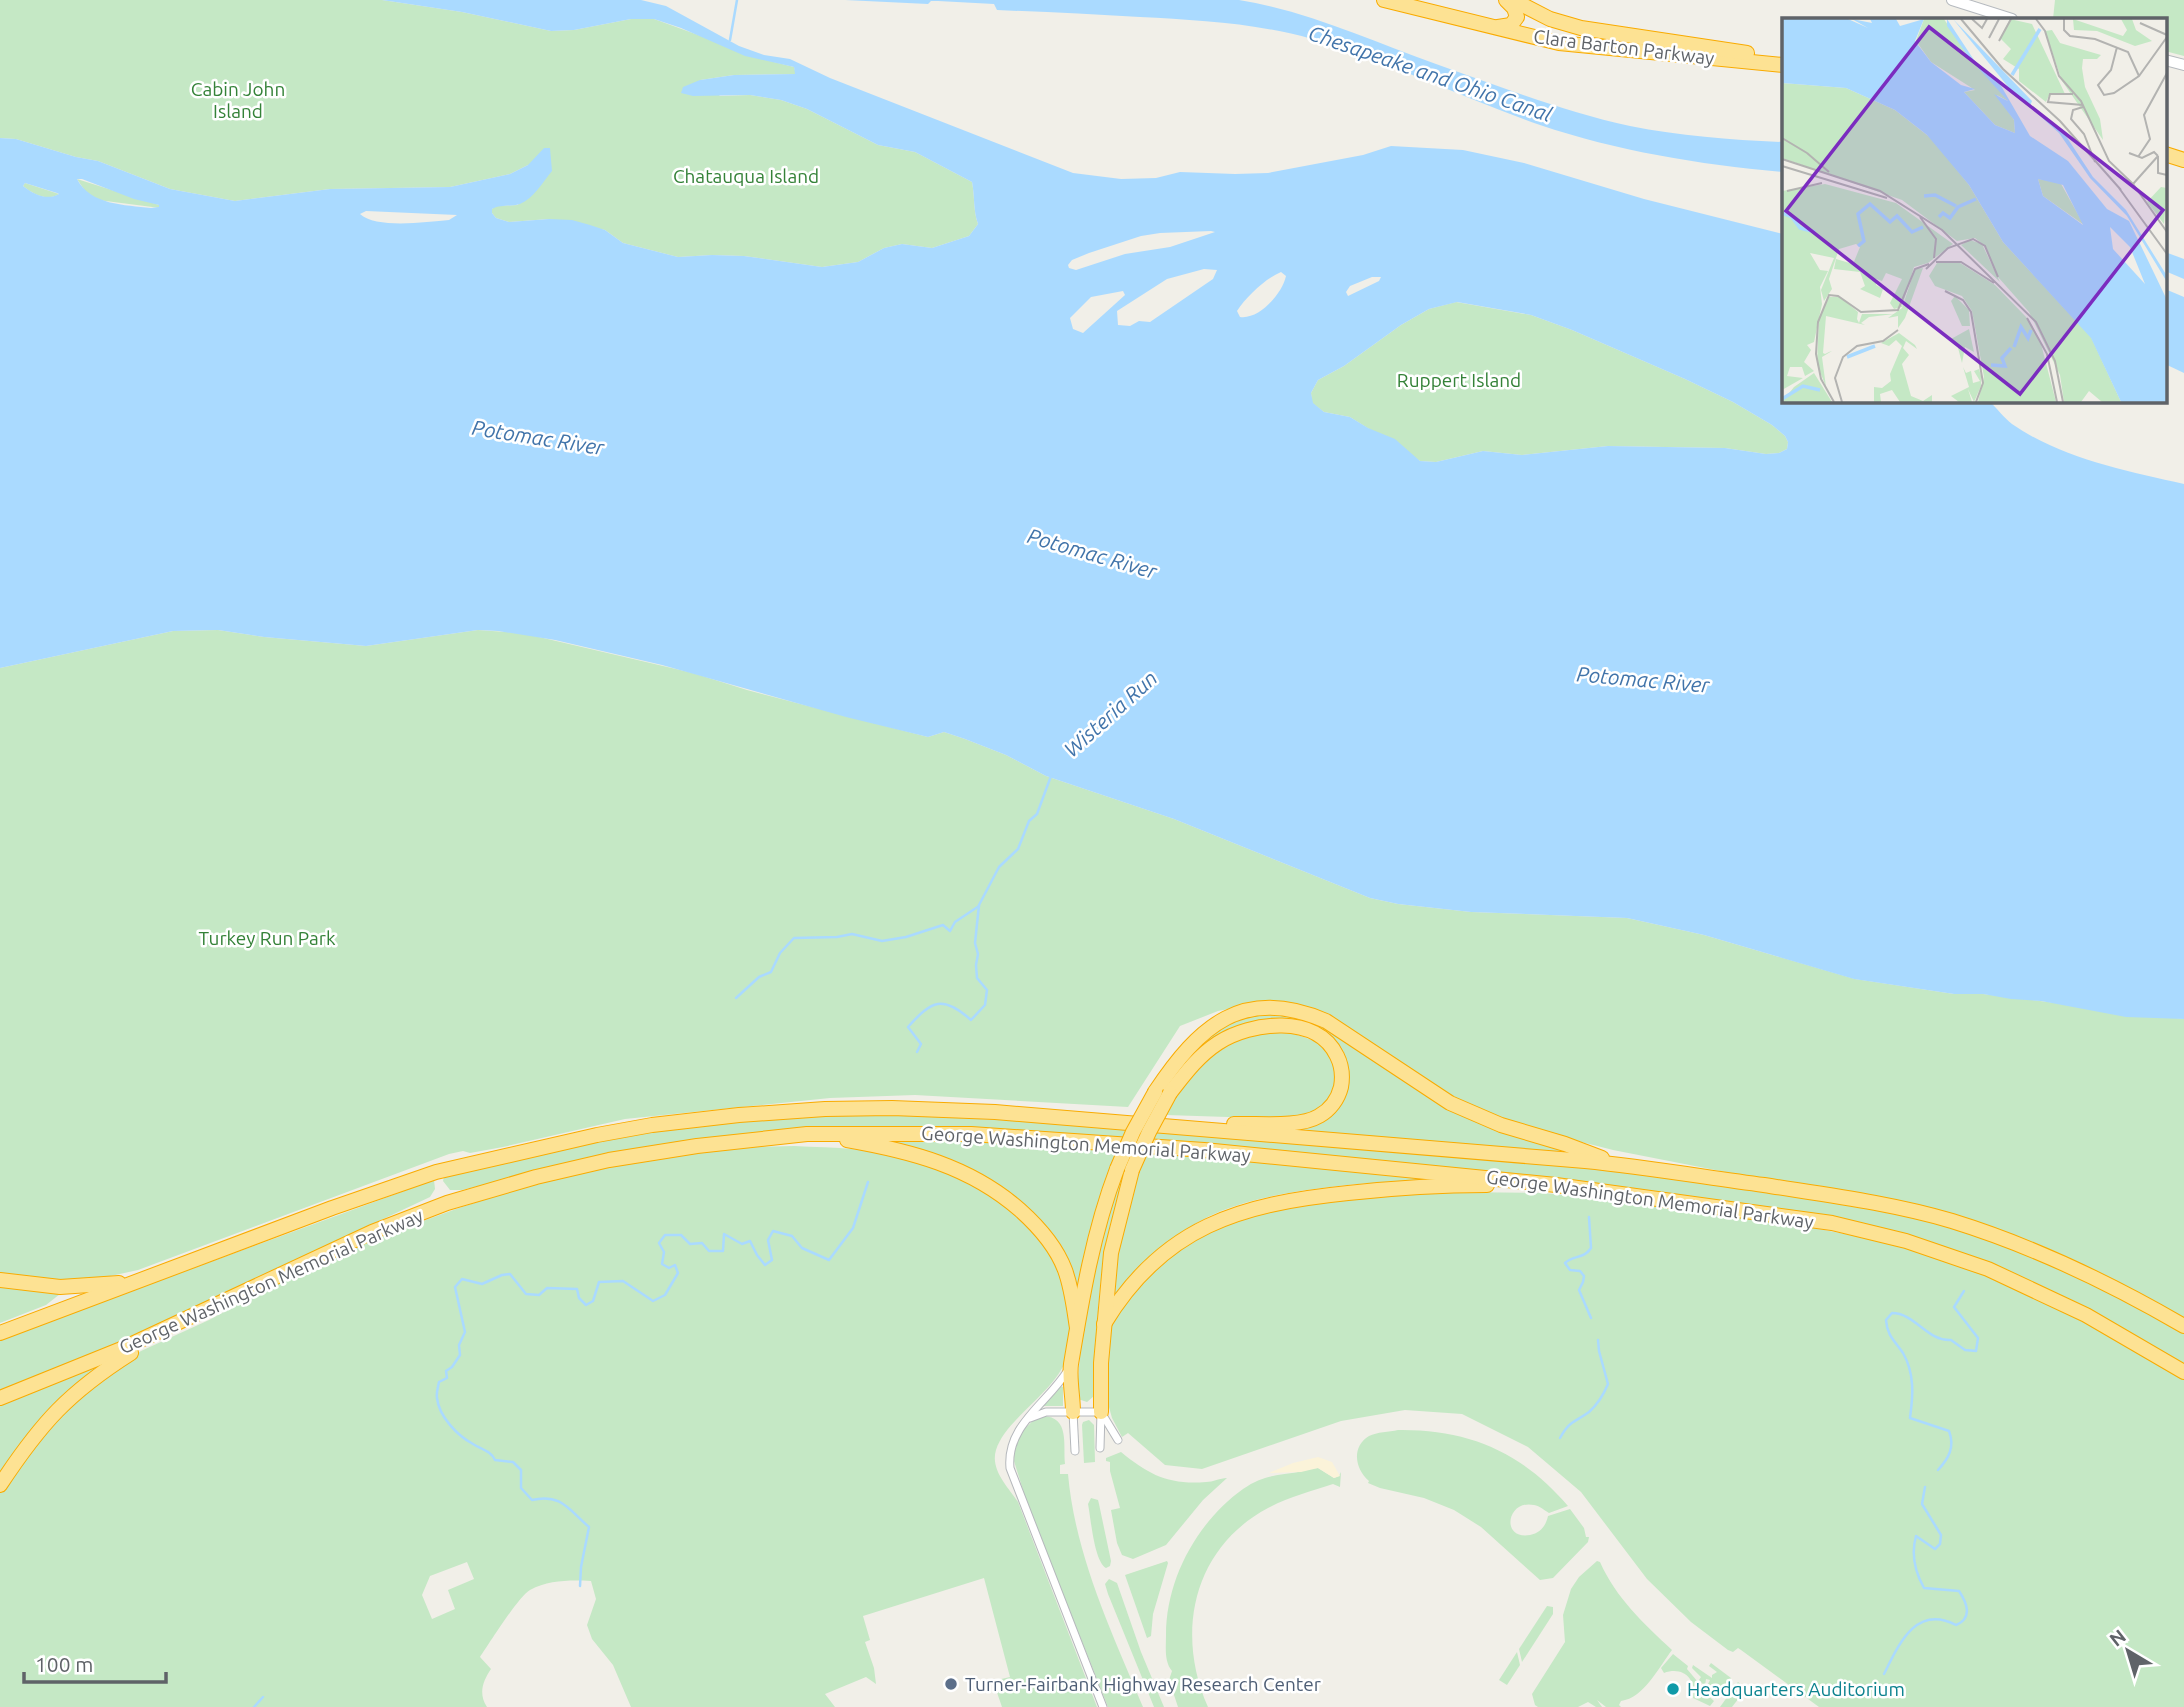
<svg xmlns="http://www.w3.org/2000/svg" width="2184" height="1707" font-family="Ubuntu,sans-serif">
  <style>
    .green { fill: #c5e8c5; fill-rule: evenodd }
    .sand { fill: #fbf3d9 }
    .water { fill: #aadaff; fill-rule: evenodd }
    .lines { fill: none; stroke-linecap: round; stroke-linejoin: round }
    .stream { stroke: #aadaff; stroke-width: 2.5 }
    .street-casing { stroke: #b5b8bc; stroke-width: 9 }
    .secondary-casing { stroke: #b6babf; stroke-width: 12 }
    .highway-casing { stroke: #f9ab00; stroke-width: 16 }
    .street { stroke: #fff; stroke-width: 7 }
    .secondary { stroke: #fff; stroke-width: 10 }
    .highway { stroke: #fde293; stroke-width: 14 }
    .highway-bridge-casing { stroke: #f9ab00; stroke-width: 16; stroke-linecap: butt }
    .highway-bridge { stroke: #fde293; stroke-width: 14 }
    .service-dot { fill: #5c6f8a; stroke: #fff; stroke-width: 2.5 }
    .culture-dot { fill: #0f9aa8; stroke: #fff; stroke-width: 2.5 }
    .labels { text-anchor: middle; stroke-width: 5; stroke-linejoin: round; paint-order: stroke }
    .street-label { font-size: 19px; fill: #5f6368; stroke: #fff }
    .park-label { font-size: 19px; fill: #348238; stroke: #fff }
    .service-label { font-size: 19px; fill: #4e5e75; stroke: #fff; text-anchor: start }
    .culture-label { font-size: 19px; fill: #0d838f; stroke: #fff; text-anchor: start }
    .water-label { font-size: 21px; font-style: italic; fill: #4174aa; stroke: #fff }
    .inset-river { fill: none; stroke: #aadaff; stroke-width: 3.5 }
    .inset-road { fill: none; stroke: #b3b3b1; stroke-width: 2 }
    .view { fill: #7b2cbf; fill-opacity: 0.15; stroke: #7b2cbf; stroke-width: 3.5 }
    .inset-edge { fill: none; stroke: #5f6368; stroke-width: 3.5 }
  </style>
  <rect width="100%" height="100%" fill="#f1efe8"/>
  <!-- green -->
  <g class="green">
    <path d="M0 0H382L462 12 551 31 574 30 631 19H654L770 61 794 67 796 74 734 75 700 80 720 96 750 95 781 100 807 109 878 145 915 152 972 182C975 197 973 210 978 224L969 236 932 248 902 244 884 248 858 262 822 267 744 256 712 255 678 257 623 243 605 230 549 219 509 222 496 218 492 213V209L495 206 518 205 528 165 510 174 450 187 330 189 235 201 170 189 98 161 76 157 16 139 0 138Z"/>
    <path d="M2055 0H2184V56L2165 51V19H2053Z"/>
    <path d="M77 179 159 205 160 208 98 200 85 191Z"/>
    <path d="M25 183 59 194C47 202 33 194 23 186Z"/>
    <path d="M1456 302 1531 315 1572 330 1685 379 1733 402 1772 425 1785 436 1788 442 1787 449 1779 453 1766 454 1725 448 1608 446 1522 455 1483 451 1436 462 1420 461 1350 417 1324 412 1312 403 1311 393 1318 380 1344 366 1401 325 1429 309Z"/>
    <path d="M218 630 264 637 366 646 478 630 522 633 693 673 747 690 928 737 944 732 965 739 1006 755 1046 776 1174 819 1370 898 1398 904 1471 912 1627 918 1704 935 1855 979 1954 994H1983L2184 1019V1321L2027 1243 1792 1185 1613 1150 1530 1129 1475 1111 1429 1085 1352 1030 1327 1014 1300 1005 1286 1002 1250 1005 1218 1011 1180 1026 1128 1107 915 1095 830 1098 625 1119 503 1147 470 1153 463 1151 449 1154 138 1270 106 1277 76 1279 42 1291 60 1294 46 1305 0 1323V668L173 631Z"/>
    <path d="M1263 1014 1287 1015 1312 1020 1377 1061 1565 1151 1544 1152 1256 1128 1297 1125 1345 1091 1330 1040 1259 1024 1170 1077 1215 1030 1238 1020Z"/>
    <path d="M1290 1033C1309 1038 1330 1044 1336 1065 1343 1086 1328 1111 1307 1116 1292 1120 1274 1118 1259 1118 1228 1117 1197 1116 1166 1115 1184 1081 1207 1048 1246 1036 1258 1031 1276 1034 1290 1033Z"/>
    <path d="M811 1114 920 1116 1038 1122 1529 1162 1663 1177 1818 1198 1930 1221 1996 1242 2085 1279 2184 1332V1366L2027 1281 1828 1217 1727 1201 1439 1167 950 1128 606 1155 462 1190H450L443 1181 444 1177 525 1155 691 1125Z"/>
    <path d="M889 1141H994L1120 1148 1077 1298 1048 1231 922 1151Z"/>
    <path d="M794 1146C834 1148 876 1148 915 1159 970 1174 1046 1220 1064 1278 1067 1286 1067 1296 1068 1304 1071 1321 1071 1340 1067 1357 1056 1392 1006 1418 996 1450 990 1470 1008 1487 1018 1502L1097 1707H1002L993 1681 1010 1677 984 1578 863 1616 870 1640 865 1642 874 1668 876 1684 866 1677 825 1694 835 1707H631L613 1665 592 1639 587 1625 596 1599 591 1581C570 1580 549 1580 530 1590 518 1597 489 1644 480 1657L491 1669C483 1681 478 1693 487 1707H0V1490L40 1431 103 1375 141 1351 209 1320 278 1283 382 1236 456 1209 532 1184 603 1166 744 1147ZM467 1562 474 1579 448 1590 455 1609 432 1619 422 1595 430 1576Z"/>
    <path d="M1148 1150 1455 1178C1384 1182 1287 1185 1221 1211 1177 1229 1143 1261 1113 1297L1115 1259 1126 1205Z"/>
    <path d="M1122 1172 1126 1173C1117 1200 1108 1228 1104 1256 1097 1302 1096 1349 1094 1396L1087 1402 1078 1399 1077 1393 1083 1316 1092 1270Z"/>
    <path d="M434 1180 435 1189 430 1197 90 1357 0 1393V1339Z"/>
    <path d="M1451 1192 1544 1193 1669 1206 1793 1224 1892 1243 1995 1279 2059 1307 2184 1379V1707H1819L1741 1650 1738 1648 1733 1652 1728 1650 1691 1622 1647 1579 1581 1492 1528 1447 1462 1414 1405 1410 1341 1421 1202 1469 1165 1465 1128 1433 1122 1437 1112 1418 1107 1400 1106 1366 1110 1324 1145 1277 1192 1239 1243 1216 1335 1200Z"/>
    <path d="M107 1362C58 1396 34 1424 0 1473V1404Z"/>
    <path d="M1060 1386 1063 1387V1406H1042Z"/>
    <path d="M1043 1416C1070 1417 1063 1445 1065 1464L1060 1465V1474H1068C1075 1555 1112 1633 1143 1707H1108L1027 1503 1014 1461 1015 1442 1023 1430 1034 1420Z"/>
    <path d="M1089 1420 1094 1425 1095 1462 1084 1463 1082 1425 1083 1422Z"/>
    <path d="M1398 1430C1468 1429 1522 1452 1568 1506L1549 1513C1544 1510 1540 1506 1534 1505 1507 1499 1500 1540 1530 1535 1541 1533 1546 1525 1548 1516L1570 1509 1584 1528 1586 1537H1589L1588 1542 1553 1578 1540 1580 1481 1527 1454 1510 1424 1498 1380 1488 1368 1483 1369 1481C1355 1469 1351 1447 1369 1436 1377 1432 1389 1432 1398 1430Z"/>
    <path d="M1121 1452C1149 1475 1169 1485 1206 1482 1213 1482 1220 1478 1227 1478L1203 1500 1166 1545 1133 1559 1122 1555 1117 1543 1111 1510 1120 1508 1110 1471V1462L1106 1461V1458Z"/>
    <path d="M1318 1468 1334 1478 1339 1476 1341 1472 1340 1487 1333 1484C1312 1491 1288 1497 1268 1508 1193 1548 1175 1633 1208 1707H1178L1169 1680 1172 1671C1164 1661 1166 1648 1166 1635 1166 1579 1197 1522 1243 1489 1263 1475 1275 1476 1298 1472 1305 1471 1311 1468 1318 1468Z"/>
    <path d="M1091 1498 1098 1500 1099 1504 1111 1561 1110 1566 1106 1568C1094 1561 1091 1519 1088 1504Z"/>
    <path d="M1167 1561 1168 1563 1153 1614 1151 1636 1147 1638 1125 1575Z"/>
    <path d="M1597 1561 1600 1562C1616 1598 1644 1624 1672 1650 1659 1667 1644 1698 1621 1701L1619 1705 1621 1707H1606L1597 1700 1602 1707H1596L1588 1702 1578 1707H1538L1535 1705 1532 1694 1565 1642 1563 1615 1571 1589 1579 1577Z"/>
    <path d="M1109 1579 1117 1583 1141 1652 1164 1707H1154L1108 1594 1105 1584Z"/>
    <path d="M1547 1606 1553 1607V1614L1522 1662 1519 1649Z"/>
    <path d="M1517 1652 1520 1665 1507 1685 1499 1680Z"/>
    <path d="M1673 1654 1688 1666 1687 1669 1703 1688 1702 1690 1714 1701 1710 1706 1693 1698C1697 1678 1682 1666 1664 1673L1661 1668Z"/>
    <path d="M1711 1663 1731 1678 1716 1699 1705 1690 1710 1680 1706 1679 1705 1686 1699 1680 1701 1677 1692 1668 1693 1665 1712 1678V1675L1717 1672 1709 1666Z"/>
    <path d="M1738 1682 1746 1689 1732 1707H1720Z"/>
  </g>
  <!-- sand -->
  <path class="sand" d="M1318 1457 1332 1462 1340 1476 1334 1478 1318 1468 1301 1472 1269 1473 1293 1463Z"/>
  <!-- water -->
  <g class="water">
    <path d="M382 0H641L666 6 739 46 764 55 790 59 830 78 1073 173 1121 179 1156 178 1180 172 1235 174 1268 173 1363 155 1391 146 1463 150 1524 163 1644 199 1783 234V401H1989C1997 408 2004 418 2012 424 2061 458 2126 471 2184 484V1019L2126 1017 2041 1001 2011 999 1983 994H1954L1854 979 1704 935 1627 918 1471 912 1398 904 1370 898 1174 819 1046 776 1006 755 965 739 944 732 928 737 846 717 662 665 555 640 498 631 478 630 366 646 264 637 218 630 173 631 0 668V138L16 139 76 157 98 161 170 189 235 201 330 189 450 187 510 174 528 165 544 148H550L552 171C543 182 533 199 520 204 511 207 501 204 492 209V213L496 218 509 222 549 219 572 220 590 225 605 230 623 243 678 257 712 255 744 256 822 267 858 262 884 248 902 244 932 248 969 236 978 224C973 210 975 197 972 182L915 152 878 145 807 109 781 100 750 95 693 96 681 93 683 87 700 80 734 75 795 74 794 67 745 56 681 28 654 19H631L574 30 551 31 462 12ZM82 179 134 199 159 205V207L151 208C125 205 90 205 77 179ZM25 183 57 193 59 194C47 201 33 194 23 186ZM366 211 457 215 449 220C426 222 376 229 360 214ZM1211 231 1215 232 1170 247 1125 254 1076 270 1069 268 1068 265 1072 260 1089 253 1141 236 1160 233ZM1204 269 1217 270 1213 279 1150 322 1139 321 1130 326 1118 325 1117 311 1167 279ZM1281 272 1286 276C1282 294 1259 320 1240 317L1237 311C1247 296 1265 279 1281 272ZM1372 277H1381L1379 281 1348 296 1346 292 1350 286ZM1123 291 1125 295 1083 333 1073 329 1070 318 1091 297ZM1457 302 1531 315 1572 330 1685 379 1733 402 1772 425 1785 436 1788 442 1787 449 1779 453 1766 454 1725 448 1608 446 1522 455 1483 451 1436 462 1420 461 1395 439 1368 428 1350 417 1324 412 1313 403 1311 393 1318 380 1344 366 1401 325 1429 309Z"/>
    <path d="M845 0H1239C1307 11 1372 41 1436 64 1499 86 1564 112 1630 126 1680 136 1732 140 1783 142V172C1702 165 1617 151 1540 125 1463 98 1390 62 1312 39 1256 23 1197 20 1140 17 1092 14 1045 12 997 10L994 4 938 1H931L928 4Z"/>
    <path d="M2165 252 2184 259V279L2165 271Z"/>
    <path d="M2165 289 2184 297V373L2165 364Z"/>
  </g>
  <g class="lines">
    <!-- stream -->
    <g class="stream">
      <path d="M730 40 737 0"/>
      <path d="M736 998 759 977 771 972 780 953 794 938 837 937 852 934 882 941 906 937 943 925 950 931 955 922 979 906"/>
      <path d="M917 1052 921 1044 908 1027C932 1000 943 995 971 1020L985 1005 987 990 977 978 976 965 978 954 975 943 979 905 999 867 1018 849 1029 821 1037 814 1051 776"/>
      <path d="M1589 1217 1591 1248C1584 1259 1573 1255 1565 1263L1570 1270 1580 1271 1584 1276 1583 1282 1579 1290 1591 1318"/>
      <path d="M1560 1438C1570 1420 1574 1423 1589 1412 1598 1404 1603 1396 1608 1384L1599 1351 1598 1340"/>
      <path d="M1938 1470C1949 1458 1955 1447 1949 1431L1910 1418C1913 1396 1915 1374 1903 1353 1895 1341 1887 1336 1886 1320L1892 1313C1915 1313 1928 1342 1951 1340L1965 1350 1976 1351 1978 1338 1954 1307 1964 1291"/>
      <path d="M580 1586 581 1567 589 1527C569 1510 561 1493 532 1500L521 1488V1470L513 1462 495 1460C491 1451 481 1449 473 1444 458 1436 439 1417 437 1398 436 1393 438 1387 439 1382L447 1378 446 1371 452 1367 460 1355 459 1345 465 1332 455 1287 462 1279 482 1284 502 1275 510 1274 526 1294 539 1295 547 1288 577 1289 579 1298 586 1305 593 1301 599 1282 623 1281 653 1301 665 1295 678 1273 675 1265 669 1268 662 1264 664 1252 659 1243 665 1235H681L690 1244 702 1243 709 1251H723L724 1234 742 1244 750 1241 757 1255 765 1265 772 1260 768 1240 773 1231 792 1236 802 1248 829 1260 853 1228 868 1182"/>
      <path d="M1884 1674C1899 1644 1916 1604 1956 1625 1973 1618 1967 1603 1959 1591L1924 1588C1915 1572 1911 1554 1916 1536L1935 1549 1940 1544 1941 1535 1922 1504 1925 1487"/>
      <path d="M254 1707 263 1697"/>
    </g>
    <defs>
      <g id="street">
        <path d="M1068 1370C1048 1403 1006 1425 1010 1468L1103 1707"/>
        <path d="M1073 1412 1075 1451"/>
        <path d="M1101 1412 1118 1440"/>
        <path d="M1030 1418 1046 1412H1101"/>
        <path d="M1100 1448 1101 1412"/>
      </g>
      <g id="secondary">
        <path d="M1952 0 2012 19"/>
        <path d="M2165 60 2184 65"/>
      </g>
      <g id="highway">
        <path d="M1384 0 1559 43 1783 65"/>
        <path d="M1513 0 1550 19 1581 28 1747 53"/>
        <path d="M1498 27 1511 25 1517 17 1514 8 1506 0"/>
        <path d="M2165 154 2184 160"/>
        <path d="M1155 1092C1199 1026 1243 985 1326 1021L1450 1103 1501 1125 1565 1144 1602 1158"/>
        <path d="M1170 1093C1184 1075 1198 1056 1218 1043 1250 1022 1317 1013 1337 1056 1342 1066 1343 1076 1341 1087 1338 1099 1330 1110 1319 1116 1299 1128 1258 1123 1234 1124"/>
        <path d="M847 1140C910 1151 970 1166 1020 1210 1039 1227 1056 1246 1065 1270 1072 1289 1074 1309 1077 1328"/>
        <path d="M0 1280 60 1287 119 1283"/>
        <path d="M1104 1324C1163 1226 1241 1204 1348 1193 1394 1188 1440 1185 1487 1185"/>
        <path d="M0 1333 332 1208 436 1172 597 1135 652 1125 739 1115 825 1109 892 1108 995 1112 1585 1161C1645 1167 1704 1177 1764 1185 1827 1195 1891 1203 1952 1221 2033 1246 2110 1283 2184 1326"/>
        <path d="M0 1398 119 1350 372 1232 447 1203 536 1177 609 1160 697 1146 807 1134H971L1204 1150 1556 1185 1832 1223 1906 1241 1988 1269 2086 1315 2184 1372"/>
        <path d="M1073 1412C1073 1397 1069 1379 1071 1364 1082 1298 1093 1232 1117 1169"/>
        <path d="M1101 1412V1363L1111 1253 1132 1170"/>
        <path d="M0 1485C41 1423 68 1393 131 1353"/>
      </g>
    </defs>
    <!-- street casing -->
    <use href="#street" class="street-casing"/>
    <!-- secondary casing -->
    <use href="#secondary" class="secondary-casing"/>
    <!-- highway casing -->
    <use href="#highway" class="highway-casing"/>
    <!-- street -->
    <use href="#street" class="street"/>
    <!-- secondary -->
    <use href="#secondary" class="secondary"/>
    <!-- highway -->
    <use href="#highway" class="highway"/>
    <defs>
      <g id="highway-bridge">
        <path d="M1117 1169 1133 1132 1155 1092"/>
        <path d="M1132 1170 1149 1132 1170 1093"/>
      </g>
    </defs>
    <!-- highway-bridge casing -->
    <use href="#highway-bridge" class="highway-bridge-casing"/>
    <!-- highway-bridge -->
    <use href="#highway-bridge" class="highway-bridge"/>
  </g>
  <!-- markers -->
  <circle class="service-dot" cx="951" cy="1684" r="7"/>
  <circle class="culture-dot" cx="1673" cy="1689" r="7"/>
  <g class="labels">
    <!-- street labels -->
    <g class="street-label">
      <text transform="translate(1624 47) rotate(7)" y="7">Clara Barton Parkway</text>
      <text transform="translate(1086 1144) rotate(4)" y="7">George Washington Memorial Parkway</text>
      <text transform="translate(1650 1199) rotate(8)" y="7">George Washington Memorial Parkway</text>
      <text transform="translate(271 1281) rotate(-24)" y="7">George Washington Memorial Parkway</text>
    </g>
    <!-- park labels -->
    <g class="park-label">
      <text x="238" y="96">Cabin John<tspan x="238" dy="22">Island</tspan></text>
      <text x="746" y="183">Chatauqua Island</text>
      <text x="1459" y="387">Ruppert Island</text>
      <text x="267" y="945">Turkey Run Park</text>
    </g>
    <!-- service labels -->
    <g class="service-label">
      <text x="965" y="1691">Turner-Fairbank Highway Research Center</text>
    </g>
    <!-- culture labels -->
    <g class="culture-label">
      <text x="1687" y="1696">Headquarters Auditorium</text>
    </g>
    <!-- water labels -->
    <g class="water-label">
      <text transform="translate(1430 74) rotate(19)" y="7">Chesapeake and Ohio Canal</text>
      <text transform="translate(538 438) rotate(9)" y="7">Potomac River</text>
      <text transform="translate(1092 554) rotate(16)" y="7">Potomac River</text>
      <text transform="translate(1643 680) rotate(5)" y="7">Potomac River</text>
      <text transform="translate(1111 714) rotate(-42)" y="7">Wisteria Run</text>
    </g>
  </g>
  <!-- overview -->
  <g transform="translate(1782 18)">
    <rect width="385" height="385" fill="#f1efe8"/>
    <path d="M142 1H162L188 41 215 66 226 83 215 77 232 102 233 115 213 107 182 74 193 72 149 44 134 23ZM228 1 250 6 283 76 268 75 264 84 237 63V51L221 41 229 31 218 20ZM291 1 341 18 345 12 339 1H350L354 12 370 23 353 28 315 13 292 12ZM270 12 278 25 319 37 315 41H301L300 50 303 69 318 101 321 122 280 63 263 13ZM0 65 64 70 113 92 150 121 187 167 221 224 309 319 339 384H320L307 373 299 384H282L278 357 247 294 216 259 204 229 193 220 175 223 120 182 0 140ZM256 161 278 164 302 207 261 178ZM43 166 114 185 171 226 146 245 132 249 120 289 112 291 108 285 120 261 104 255 100 263 94 261V267L101 271 98 280 78 271 83 268 78 254 52 251 54 241 71 246 78 229 74 226 57 231 47 261 50 271 42 283 39 272 52 240 28 235 38 252 46 253 38 269 40 286 32 324 25 327 29 332 22 344 32 353 23 358 20 349H8L5 358 21 360 0 372V173ZM379 169 385 170 382 206 365 184ZM188 222 200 226 218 264 179 227ZM175 243 213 267 246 301 258 322 274 384H196L202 359 190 293 180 278 153 268 147 258 155 245ZM141 250 123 300 116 310V298L106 300 120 290 133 251ZM173 278 187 292 188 308H180L169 283ZM46 279H58L76 294 75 301 77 305 80 296H112L87 299 79 305 83 307 44 298 41 335 43 336 47 334 50 333 59 338 50 333 40 339 44 369 35 346 37 302ZM187 311 192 334 183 329 180 345 175 326 169 321ZM117 315 133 327 135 331 124 323 121 330 127 337 120 346 129 378 141 383 150 377V384H118L110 372 98 376 99 384H92V369L100 370 109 363 108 356 120 328 114 322 107 328 99 325ZM181 349 184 355 189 353 191 365 198 363 192 353 197 351 199 358V368L192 384 186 371 190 384H177L169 378 187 369ZM32 355 50 384H0L12 369Z" fill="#c5e8c5"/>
    <path d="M0 1H66L86 10 70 1 90 5 88 1H114L118 8 142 1 133 23 149 44 179 67 193 71 182 74 213 107 233 115 232 102 212 76 226 83 188 41 165 8V1L192 42 218 66 248 118 286 143 325 191 347 203 385 282V384H339L309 320 221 224 187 167 145 117 113 92 64 70 0 65ZM256 161 281 167 301 207 261 178ZM328 209 348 229 363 266 331 231ZM171 1 250 83 248 88 282 115 311 159 344 192 385 258V264L345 198 308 160 277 115 228 71Z" fill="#aadaff" fill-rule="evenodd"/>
    <path class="inset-river" d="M230 57 258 11M142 178 153 177 174 188M0 195 10 199 18 210 33 214M157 199 161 195 168 200 176 189 194 181M76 228 82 223 76 196 88 186 108 204 115 198 130 214 141 209M232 329 239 309 246 320 249 312M65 339 93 328M209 347 223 348 220 340 229 330M0 381 21 368 38 372"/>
    <path class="inset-road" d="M179 1 221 51 278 103 339 172M190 1 200 10 205 1M254 1 263 13 277 58 299 83 327 143 351 166 385 214M282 1V12L288 18 313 21 346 34 357 58M358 5 385 17M207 20 217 1M217 23 229 1M335 29 329 52 316 67 322 77 332 75 357 58 385 19M291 76H268L266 84 301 87M301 89 291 92 289 101 302 116 313 144M0 120 25 135M25 135 47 154M347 135 360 140 372 134 376 138M376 138V155L385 157M356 139 368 121 362 97 385 55M0 141 98 173 160 212 254 304 273 343 281 384M0 148 105 180M351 166 376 138M337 170 385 236M5 173 40 165M138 199 154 221 152 240M154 244H179L212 265M144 251 166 230 191 221 203 228 216 259M163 273 181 282 189 294 201 365 194 384M245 300 265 336 275 384M52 384 39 361 34 336 36 304 47 277 56 278 79 294 116 292 133 251 147 246M60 384 53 360 61 339 75 328 101 323 116 312"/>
    <path class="view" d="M147 9 381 192 238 376 4 193Z"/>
    <rect width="385" height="385" class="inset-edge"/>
  </g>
  <!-- north arrow -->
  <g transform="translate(2128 1651) rotate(322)" stroke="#ffffff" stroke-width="5" paint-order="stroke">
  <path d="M0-5L12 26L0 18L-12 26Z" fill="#5f6368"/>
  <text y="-10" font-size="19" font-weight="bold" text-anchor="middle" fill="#5f6368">N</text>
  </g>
  <!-- scale -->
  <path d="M24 1672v10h142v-10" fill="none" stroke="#5f6368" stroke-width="3.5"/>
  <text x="35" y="1672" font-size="21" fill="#5f6368" stroke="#ffffff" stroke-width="5" paint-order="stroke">100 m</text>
</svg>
